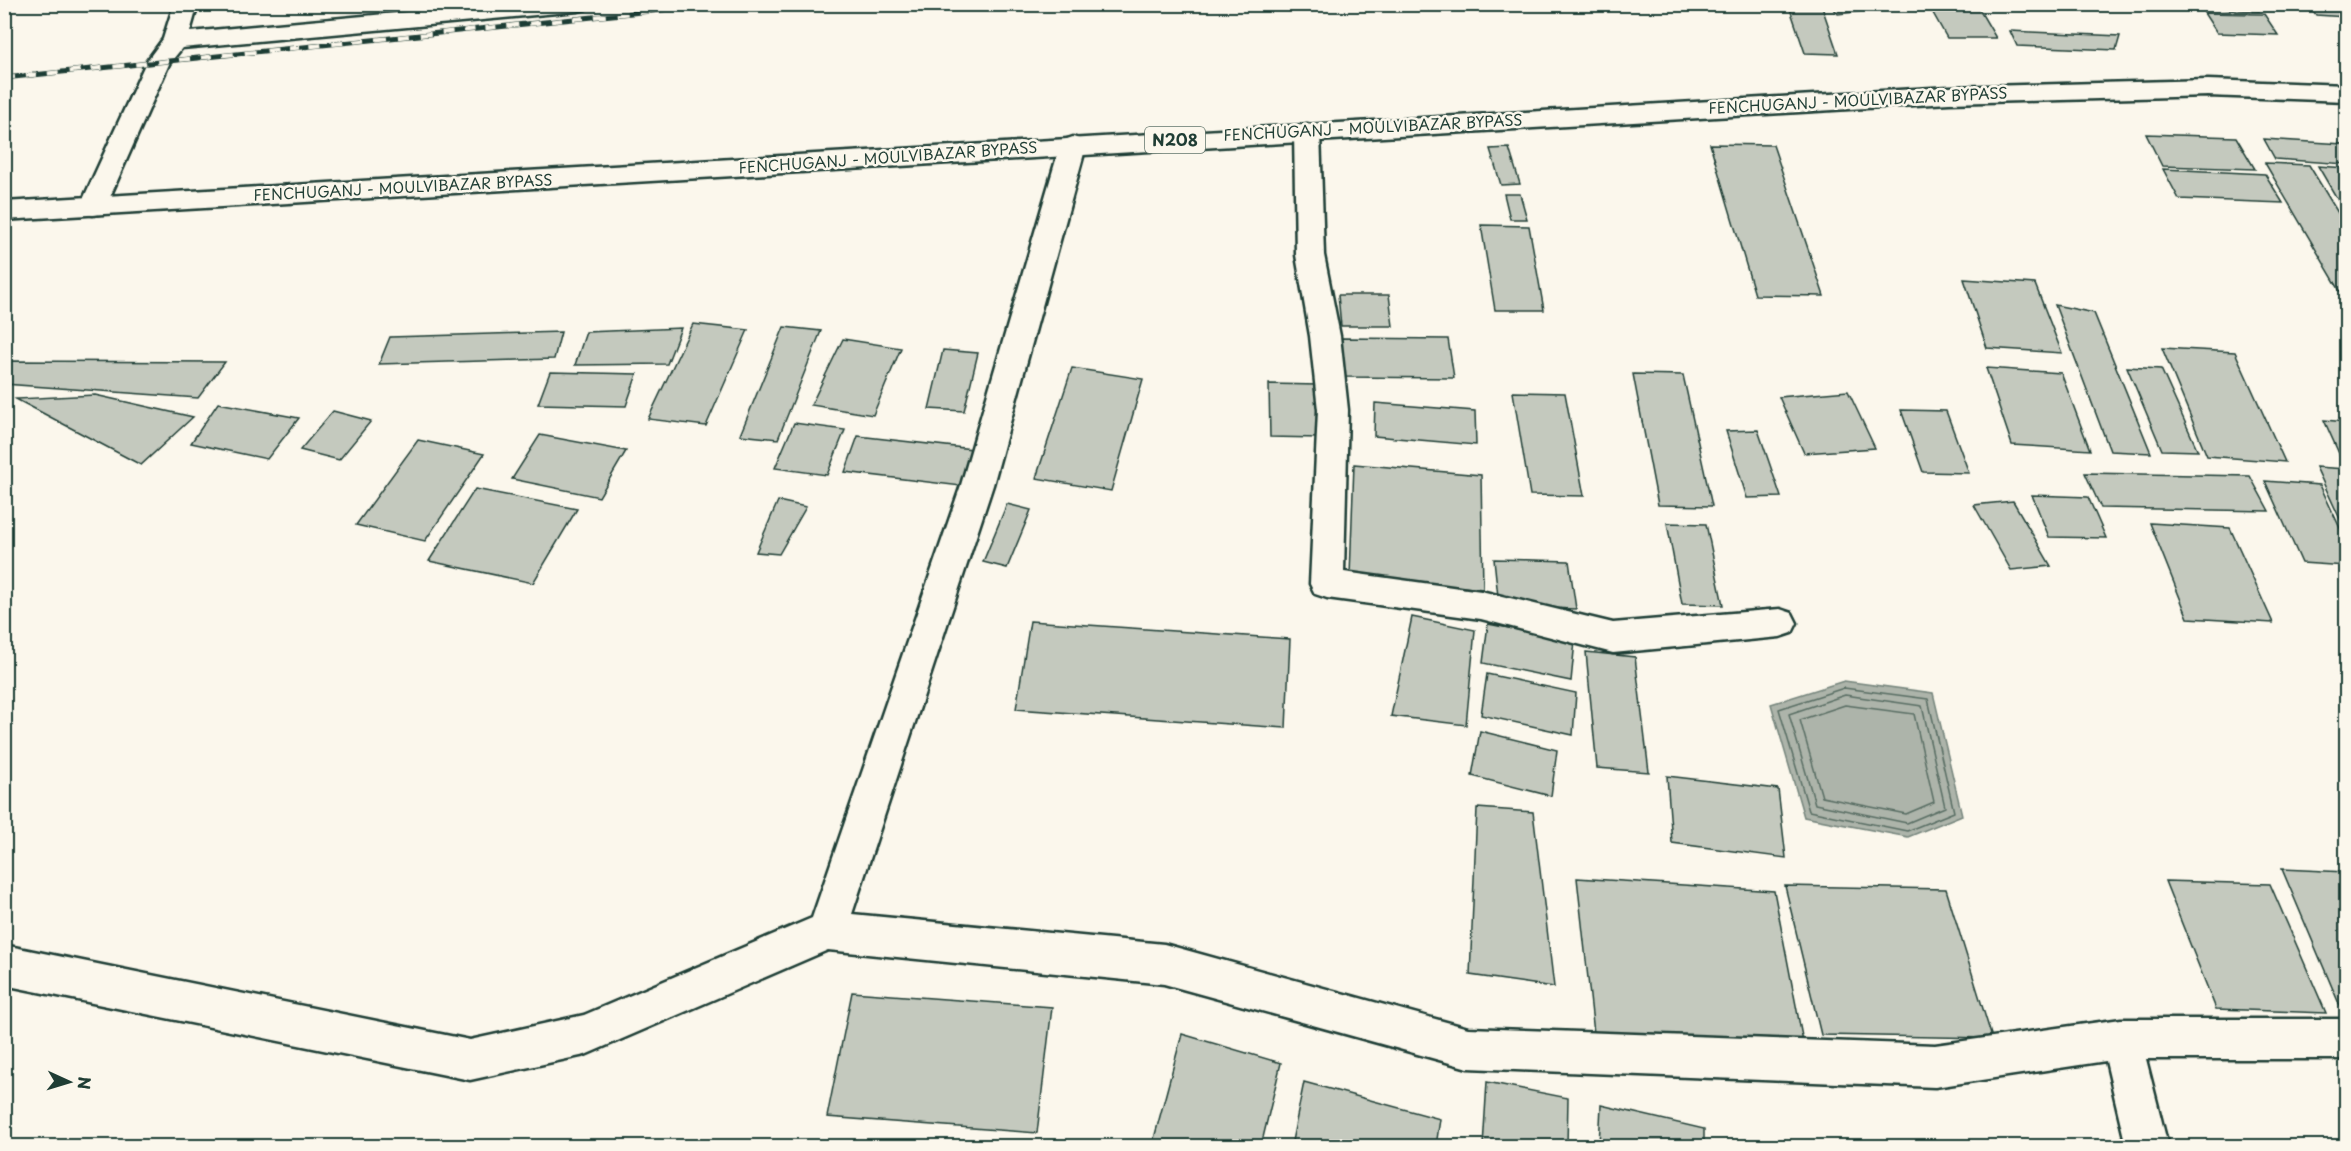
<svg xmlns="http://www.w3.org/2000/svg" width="2351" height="1151" font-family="'Playpen Sans',sans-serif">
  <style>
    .water { fill: #adb4aa; stroke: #74847b; stroke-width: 1.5 }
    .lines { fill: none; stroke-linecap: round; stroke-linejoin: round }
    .shore { stroke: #586d63; stroke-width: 1.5 }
    .building { fill: #c4c9be; stroke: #1f3d34; stroke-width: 1.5 }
    .minor-casing { stroke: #1f3d34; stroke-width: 5 }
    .highway-casing { stroke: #1f3d34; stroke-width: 5 }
    .minor { fill: #fbf7ec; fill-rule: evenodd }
    .highway { fill: #fbf7ec; fill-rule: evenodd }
    .rail-casing { stroke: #1f3d34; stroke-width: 5 }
    .rail { stroke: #fbf7ec; stroke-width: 4; stroke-dasharray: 11; stroke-linecap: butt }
    .labels { text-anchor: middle; stroke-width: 5; stroke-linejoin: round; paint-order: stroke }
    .far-street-label { font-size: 15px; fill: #1f3d34; stroke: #fbf7ec }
    .shield { fill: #fbf7ec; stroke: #61756b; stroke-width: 1.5 }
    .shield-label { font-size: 16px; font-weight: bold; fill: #1f3d34 }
  </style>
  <rect width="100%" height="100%" fill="#fbf7ec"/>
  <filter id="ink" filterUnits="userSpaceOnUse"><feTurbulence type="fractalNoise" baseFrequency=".0167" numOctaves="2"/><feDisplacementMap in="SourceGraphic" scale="12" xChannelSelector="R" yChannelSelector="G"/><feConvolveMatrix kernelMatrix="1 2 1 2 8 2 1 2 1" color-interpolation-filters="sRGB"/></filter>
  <g filter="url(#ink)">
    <!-- water -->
    <path class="water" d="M1844 681 1933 693 1962 815 1908 837 1804 817 1771 704Z"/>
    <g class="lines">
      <!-- shore -->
      <g class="shore">
        <path d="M1844 688 1928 699 1954 812 1907 831 1809 811 1779 709Z"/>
        <path d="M1845 695 1922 706 1945 807 1907 823 1815 804 1789 714Z"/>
        <path d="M1845 705 1914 714 1934 802 1906 814 1822 797 1800 720Z"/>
      </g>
    </g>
    <!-- building -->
    <g class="building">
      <path d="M1830 4H1914L1915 5 1838 14Z"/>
      <path d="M1928 4H1976L1996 38H1947Z"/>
      <path d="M2218 4H2255L2259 11 2220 9Z"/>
      <path d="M2309 4H2343L2346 10V17L2316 15Z"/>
      <path d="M1789 6 1822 7 1838 54 1805 53Z"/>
      <path d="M2204 13 2264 14 2278 35 2217 33Z"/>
      <path d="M2010 31 2120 36 2116 50 2017 46Z"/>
      <path d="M2146 134 2236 137 2255 169 2162 166Z"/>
      <path d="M2264 139 2343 144 2346 150V164L2275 159Z"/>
      <path d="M1710 144 1773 145 1824 296 1755 295Z"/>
      <path d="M1509 148 1520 184 1501 185 1490 149Z"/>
      <path d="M2265 163 2309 165 2346 226V301Z"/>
      <path d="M2318 166 2346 168V214Z"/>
      <path d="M2163 169 2265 174 2283 203 2179 199Z"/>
      <path d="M1504 194H1520L1527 219H1510Z"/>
      <path d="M1481 225 1529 226 1544 310H1495Z"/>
      <path d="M1964 279 2035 284 2062 353 1987 348Z"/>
      <path d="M1338 295H1389L1393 326H1341Z"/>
      <path d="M2055 305 2094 313 2151 453 2110 451Z"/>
      <path d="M693 324 748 330 706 426 648 419Z"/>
      <path d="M784 327 821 331 778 439 740 435Z"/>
      <path d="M681 328 667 364 575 365 586 332Z"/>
      <path d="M561 332 554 359 379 364 390 337Z"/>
      <path d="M1341 338 1448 339 1454 378 1344 377Z"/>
      <path d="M843 339 901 348 873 415 811 405Z"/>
      <path d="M2162 348 2235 352 2285 462 2207 456Z"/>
      <path d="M943 350 978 353 964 411 929 409Z"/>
      <path d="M4 361 225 362 198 398 4 384Z"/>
      <path d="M2127 367 2161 369 2198 451 2162 450Z"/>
      <path d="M1072 368 1143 379 1111 491 1036 478Z"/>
      <path d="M1986 368 2061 373 2090 450 2012 445Z"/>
      <path d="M550 372 637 374 626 406 538 404Z"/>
      <path d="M1633 374 1683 375 1712 506 1658 505Z"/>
      <path d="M1269 384 1318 385 1320 438 1270 437Z"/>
      <path d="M1848 391 1875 448 1804 453 1779 397Z"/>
      <path d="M1513 392 1565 393 1584 496 1530 495Z"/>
      <path d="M95 395 193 417 141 465 16 399Z"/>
      <path d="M218 403 299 418 267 459 191 443Z"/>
      <path d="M1375 403 1475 411 1476 445 1374 436Z"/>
      <path d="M1901 410 1946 411 1969 473 1923 472Z"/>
      <path d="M333 411 371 421 339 460 300 450Z"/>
      <path d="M2324 420 2346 422V461L2342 460Z"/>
      <path d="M794 423 845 430 827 475 775 468Z"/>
      <path d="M1758 430 1781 497 1747 498 1726 431Z"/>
      <path d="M540 435 626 451 599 497 512 479Z"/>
      <path d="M858 436 972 449 961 486 845 472Z"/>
      <path d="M418 440 484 454 425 541 356 525Z"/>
      <path d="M1354 464 1481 475 1483 589 1350 576Z"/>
      <path d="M2316 467 2346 469V532Z"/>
      <path d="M2085 473 2250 476 2269 511 2101 508Z"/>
      <path d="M2265 481 2320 485 2346 541V566L2302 563Z"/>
      <path d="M475 489 577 509 533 583 429 561Z"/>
      <path d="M2032 495 2088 497 2106 538 2049 537Z"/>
      <path d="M778 501 806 507 779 554 756 552Z"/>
      <path d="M2013 501 2051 566 2011 570 1974 505Z"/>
      <path d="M1007 504 1031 510 1007 568 983 562Z"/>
      <path d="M1667 523 1706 524 1723 605 1682 604Z"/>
      <path d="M2150 523 2230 528 2273 623 2188 618Z"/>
      <path d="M1494 559 1569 561 1576 609 1499 606Z"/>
      <path d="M1412 617 1475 630 1466 725 1391 716Z"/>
      <path d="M1030 621 1290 639 1286 728 1016 709Z"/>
      <path d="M1488 624 1575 641 1571 681 1483 663Z"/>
      <path d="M1586 652 1635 657 1649 772 1597 768Z"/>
      <path d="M1487 674 1576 693 1573 735 1481 715Z"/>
      <path d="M1480 731 1557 750 1551 796 1472 776Z"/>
      <path d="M1667 776 1778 789 1786 858 1672 843Z"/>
      <path d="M1477 808 1533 812 1554 987 1470 975Z"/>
      <path d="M2282 869 2346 872V1007L2340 1006Z"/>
      <path d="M1577 878 1774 891 1804 1047 1594 1033Z"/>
      <path d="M2165 881 2270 884 2326 1013 2216 1009Z"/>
      <path d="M1785 886 1946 889 1992 1038 1821 1035Z"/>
      <path d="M852 992 1052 1007 1037 1133 827 1117Z"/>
      <path d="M1182 1034 1281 1063 1261 1146H1152Z"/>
      <path d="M1304 1082 1440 1119 1436 1146H1291Z"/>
      <path d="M1487 1082 1568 1098 1567 1146H1483Z"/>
      <path d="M1601 1105 1704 1129V1146H1599Z"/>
    </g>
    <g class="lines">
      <defs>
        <g id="minor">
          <path d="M174 4H198L190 32 494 4H589L586 9 578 11 182 48 169 64 106 206 103 213 93 215 83 213 80 206 146 62 163 39Z"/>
          <path d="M1307 124 1316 126 1320 132 1324 255 1340 336 1348 410 1344 572 1481 591 1613 623 1780 609 1792 613 1797 623 1792 633 1780 637 1613 653 1481 619 1327 598 1315 594 1310 584 1318 410 1310 336 1296 255 1294 132 1298 126Z"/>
          <path d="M1073 137 1082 140 1086 146 993 485 852 914 1164 944 1468 1028 1935 1045 2121 1019H2346V1059H2146L2168 1146H2126L2106 1061 1935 1087 1468 1068 1164 984 828 950 585 1055 470 1080 4 985V945L470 1040 584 1015 812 918 961 485 1060 146 1064 140Z"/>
        </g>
        <path id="highway" d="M2208 80 2346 85V101L2208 96 1949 103 4 220V202L1949 87Z"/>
      </defs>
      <!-- minor casing -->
      <use href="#minor" class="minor-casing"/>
      <!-- highway casing -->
      <use href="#highway" class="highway-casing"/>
      <!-- minor -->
      <use href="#minor" class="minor"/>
      <!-- highway -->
      <use href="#highway" class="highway"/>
      <defs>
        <path id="rail" d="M4 78 719 4"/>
      </defs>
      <!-- rail casing -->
      <use href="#rail" class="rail-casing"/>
      <!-- rail -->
      <use href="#rail" class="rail"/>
    </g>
  </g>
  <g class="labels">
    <!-- far-street labels -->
    <g class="far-street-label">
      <text transform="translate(1858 101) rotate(-3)" y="5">FENCHUGANJ - MOULVIBAZAR BYPASS</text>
      <text transform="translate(1373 128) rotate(-3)" y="5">FENCHUGANJ - MOULVIBAZAR BYPASS</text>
      <text transform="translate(888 158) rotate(-4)" y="5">FENCHUGANJ - MOULVIBAZAR BYPASS</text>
      <text transform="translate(403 188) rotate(-3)" y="5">FENCHUGANJ - MOULVIBAZAR BYPASS</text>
    </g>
    <!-- shield labels -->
    <rect class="shield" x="1145" y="127" width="60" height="26" rx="4.5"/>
    <g class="shield-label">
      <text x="1175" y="146">N208</text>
    </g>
  </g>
  <!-- margin -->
  <rect width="2351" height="1151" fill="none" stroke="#fbf7ec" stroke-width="24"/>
  <rect x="12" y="12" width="2327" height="1127" fill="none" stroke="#1f3d34" stroke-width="2" filter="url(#ink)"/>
  <!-- north arrow -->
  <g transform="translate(69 1082) rotate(94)" stroke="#fbf7ec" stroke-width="4.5" paint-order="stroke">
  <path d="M0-4.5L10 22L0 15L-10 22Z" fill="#1f3d34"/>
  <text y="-9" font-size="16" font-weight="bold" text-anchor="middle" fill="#1f3d34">N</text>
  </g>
</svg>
